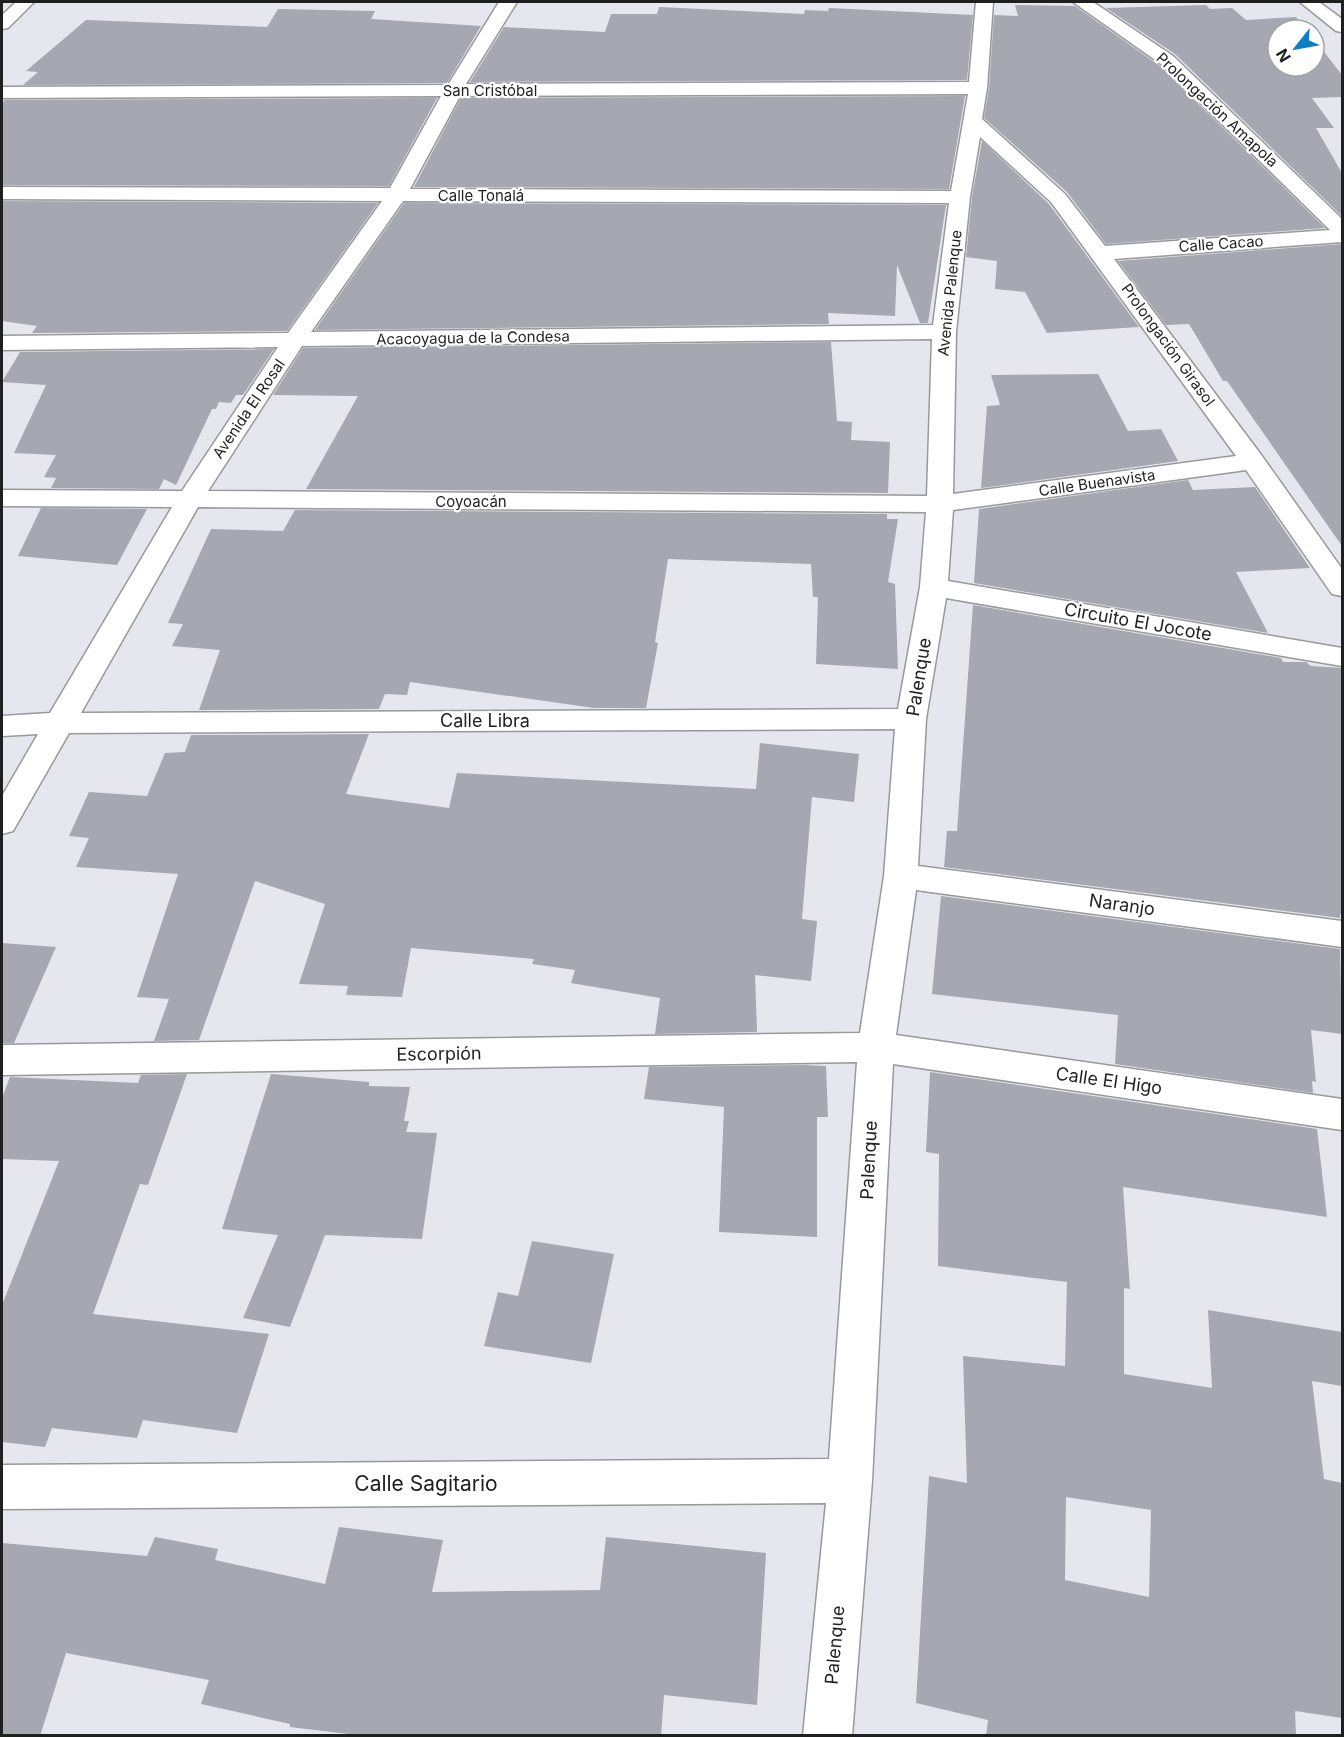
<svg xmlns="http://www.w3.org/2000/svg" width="1344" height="1737" font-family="Inter,sans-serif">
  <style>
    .building { fill: #a5a7b1; fill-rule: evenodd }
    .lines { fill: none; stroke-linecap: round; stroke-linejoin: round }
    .minor-casing { stroke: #999; stroke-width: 3 }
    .minor { fill: #fff; fill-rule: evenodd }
    .labels { text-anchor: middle; stroke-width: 4.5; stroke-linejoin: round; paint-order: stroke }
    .far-street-label { font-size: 15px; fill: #1f1f1f; stroke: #fff }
    .street-label { font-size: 18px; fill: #1f1f1f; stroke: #fff }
    .near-street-label { font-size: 21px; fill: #1f1f1f; stroke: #fff }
  </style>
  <rect width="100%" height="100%" fill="#e6e6ef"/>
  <!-- building -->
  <g class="building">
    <path d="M1015 5 1075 6 1160 66 1325 228 1106 244 1067 192 984 118 989 88 994 15 1018 16Z"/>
    <path d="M1206 5 1210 9 1232 8 1246 20 1296 17 1307 30H1278V66H1314V39L1342 75V97L1312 98 1334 128H1316L1342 173V216L1175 54 1106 8Z"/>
    <path d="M659 7 804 14 805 10 828 11 829 8 973 15 967 80 470 82 504 27 605 32 611 14H657Z"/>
    <path d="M278 9 375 11 371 19 481 26 447 83 23 85 38 72 26 71 86 20 267 27Z"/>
    <path d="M965 96 949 189 414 187 461 98Z"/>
    <path d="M437 98 389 186 2 185V103L5 100Z"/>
    <path d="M982 141 1049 204 1139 327 1047 333 1025 292 995 289 997 261 966 257 972 197Z"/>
    <path d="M2 201 378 203 287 331 32 333 37 326 2 321Z"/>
    <path d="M404 203 946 205 928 323H920L897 265 895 316 828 313 829 324 315 330Z"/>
    <path d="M1342 244V546L1227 381H1223L1189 324 1166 325 1118 261Z"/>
    <path d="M831 342 837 421 852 422 851 440 890 442 888 493 306 489 358 396 273 395 303 348Z"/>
    <path d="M274 349 243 395H236L231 403 219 402 216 409H212L176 485 164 479 159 489 51 488 56 478 44 477 56 455 14 453 46 385 2 382 20 352Z"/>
    <path d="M1098 374 1128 431 1161 429 1178 461 981 488 987 406 1000 405 991 375Z"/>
    <path d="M1188 480 1193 490 1255 487 1310 568 1236 572 1268 633 974 583 979 509Z"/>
    <path d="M41 508 147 509 117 565 18 556Z"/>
    <path d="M295 510 887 514V519H898L888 582 895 584 898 669 816 664 818 597H813L811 564 668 559 655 642 658 643 646 708H594L410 682 407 695 385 694 379 709 199 710 220 650 172 646 183 624 168 623 211 529 283 531Z"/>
    <path d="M973 605 1281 658 1283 662H1306L1311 666 1342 668V915L1340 914V918L944 867 947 831H957Z"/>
    <path d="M369 734 346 794 449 808 457 773 756 789 760 743 859 754 854 802 812 797 802 919 817 921 811 981 755 975 757 1032 655 1034 660 998 571 983 575 970 532 964 534 959 411 948 402 997 346 995 348 986 299 984 325 904 255 881 199 1040 154 1041 169 999 137 997 178 874 76 867 89 838 69 836 89 792 147 796 165 753 185 752 191 735Z"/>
    <path d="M941 896 1340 949 1342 1034 1311 1030 1316 1082 1312 1081 1313 1093 1115 1064 1118 1015 932 994Z"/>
    <path d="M2 943 56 947 14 1043H2Z"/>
    <path d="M805 1065 826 1066 828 1117H817V1237L719 1232 724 1107 644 1099 649 1067Z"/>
    <path d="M930 1072 1317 1129 1327 1217 1123 1187 1130 1289 1124 1288V1374L1212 1388 1208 1310 1342 1332V1386L1312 1381 1324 1479 1342 1483V1718L1295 1711 1296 1736H986L988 1720 916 1703 929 1476 967 1483 963 1356 1065 1366 1067 1282 938 1266 939 1154 926 1152ZM1066 1497 1151 1510 1149 1597 1065 1580Z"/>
    <path d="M187 1074 148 1185 140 1184 93 1314 269 1334 237 1433 143 1420 137 1438 52 1428 45 1447 2 1442V1305L59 1161 2 1159V1098L10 1077 138 1083 141 1075Z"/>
    <path d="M271 1074 369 1082V1086L410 1087 404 1121H409L406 1132 437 1133 422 1239 325 1235 290 1327 243 1318 278 1235 222 1229Z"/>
    <path d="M532 1241 614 1254 591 1363 484 1346 498 1292 518 1296Z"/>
    <path d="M339 1527 443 1540 432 1592 600 1590 606 1537 766 1553 757 1705 664 1695 661 1736H365L290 1727V1724L201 1704 209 1680 66 1653 40 1736H2V1543L147 1556 155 1537 218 1549 215 1560 325 1584Z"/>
  </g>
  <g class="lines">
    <defs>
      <g id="minor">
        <path d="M16 2H34L8 28 2 29V15Z"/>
        <path d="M499 2H517L466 84 969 82 976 2H993L987 88 982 119 1065 194 1105 246 1330 230 1161 64 1073 2H1093L1173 56 1342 219V242L1114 259 1262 456 1342 569V596L1332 594 1246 470 953 510 948 581 1342 648V666L946 598 926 719 918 866 1342 921V947L916 890 896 1035 1342 1099V1130L893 1064 872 1481 852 1736H803L826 1503 2 1509V1465L829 1459 857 1062 2 1075V1045L860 1033 884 876 895 729 69 733 13 831 2 834V796L38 734 2 736V716L50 713 172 507 2 506V490L182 491 278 347 2 350V336L288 333 382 201 2 199V187L390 188 441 96 2 98V87L448 85ZM968 94 951 191 410 189 460 96ZM980 137 1051 202 1236 456 953 494 956 332 970 197ZM403 201 949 203 933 325 311 332ZM932 339 927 496 208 491 302 346ZM198 507 926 512 920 587 898 709 81 713Z"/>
        <path d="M1300 2H1319L1342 19V32L1336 31Z"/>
      </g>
    </defs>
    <!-- minor casing -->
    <use href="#minor" class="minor-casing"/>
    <!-- minor -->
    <use href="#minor" class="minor"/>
  </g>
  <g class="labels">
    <!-- far-street labels -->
    <g class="far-street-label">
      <text x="490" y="96">San Cristóbal</text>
      <text transform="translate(1217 110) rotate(43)" y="5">Prolongación Amapola</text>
      <text x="481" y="201">Calle Tonalá</text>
      <text transform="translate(1221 244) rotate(-4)" y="5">Calle Cacao</text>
      <text transform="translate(950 293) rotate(-84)" y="5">Avenida Palenque</text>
      <text transform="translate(473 338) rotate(-1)" y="5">Acacoyagua de la Condesa</text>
      <text transform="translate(1168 345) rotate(54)" y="5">Prolongación Girasol</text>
      <text transform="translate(249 409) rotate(-56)" y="5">Avenida El Rosal</text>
      <text transform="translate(1097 483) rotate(-8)" y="5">Calle Buenavista</text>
      <text x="471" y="507">Coyoacán</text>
    </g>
    <!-- street labels -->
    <g class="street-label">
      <text transform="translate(1138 622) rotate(10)" y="6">Circuito El Jocote</text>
      <text transform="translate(919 677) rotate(-81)" y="6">Palenque</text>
      <text x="485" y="727">Calle Libra</text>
      <text transform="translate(1122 905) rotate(8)" y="6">Naranjo</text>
      <text transform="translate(439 1054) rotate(-1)" y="6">Escorpión</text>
      <text transform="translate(1109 1081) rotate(8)" y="6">Calle El Higo</text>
      <text transform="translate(869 1160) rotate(-87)" y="6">Palenque</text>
      <text transform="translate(835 1645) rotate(-85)" y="6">Palenque</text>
    </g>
    <!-- near-street labels -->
    <g class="near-street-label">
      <text x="426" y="1491">Calle Sagitario</text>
    </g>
  </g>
  <!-- border -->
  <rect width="1344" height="1737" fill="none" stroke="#1f1f1f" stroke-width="6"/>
  <!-- north arrow -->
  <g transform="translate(1296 48) rotate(239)"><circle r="28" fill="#ffffff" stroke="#a5a5a5" stroke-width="1.5"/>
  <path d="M0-4.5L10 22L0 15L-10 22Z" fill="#097fc5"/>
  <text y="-9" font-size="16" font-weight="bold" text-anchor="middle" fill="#1f1f1f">N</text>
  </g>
</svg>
